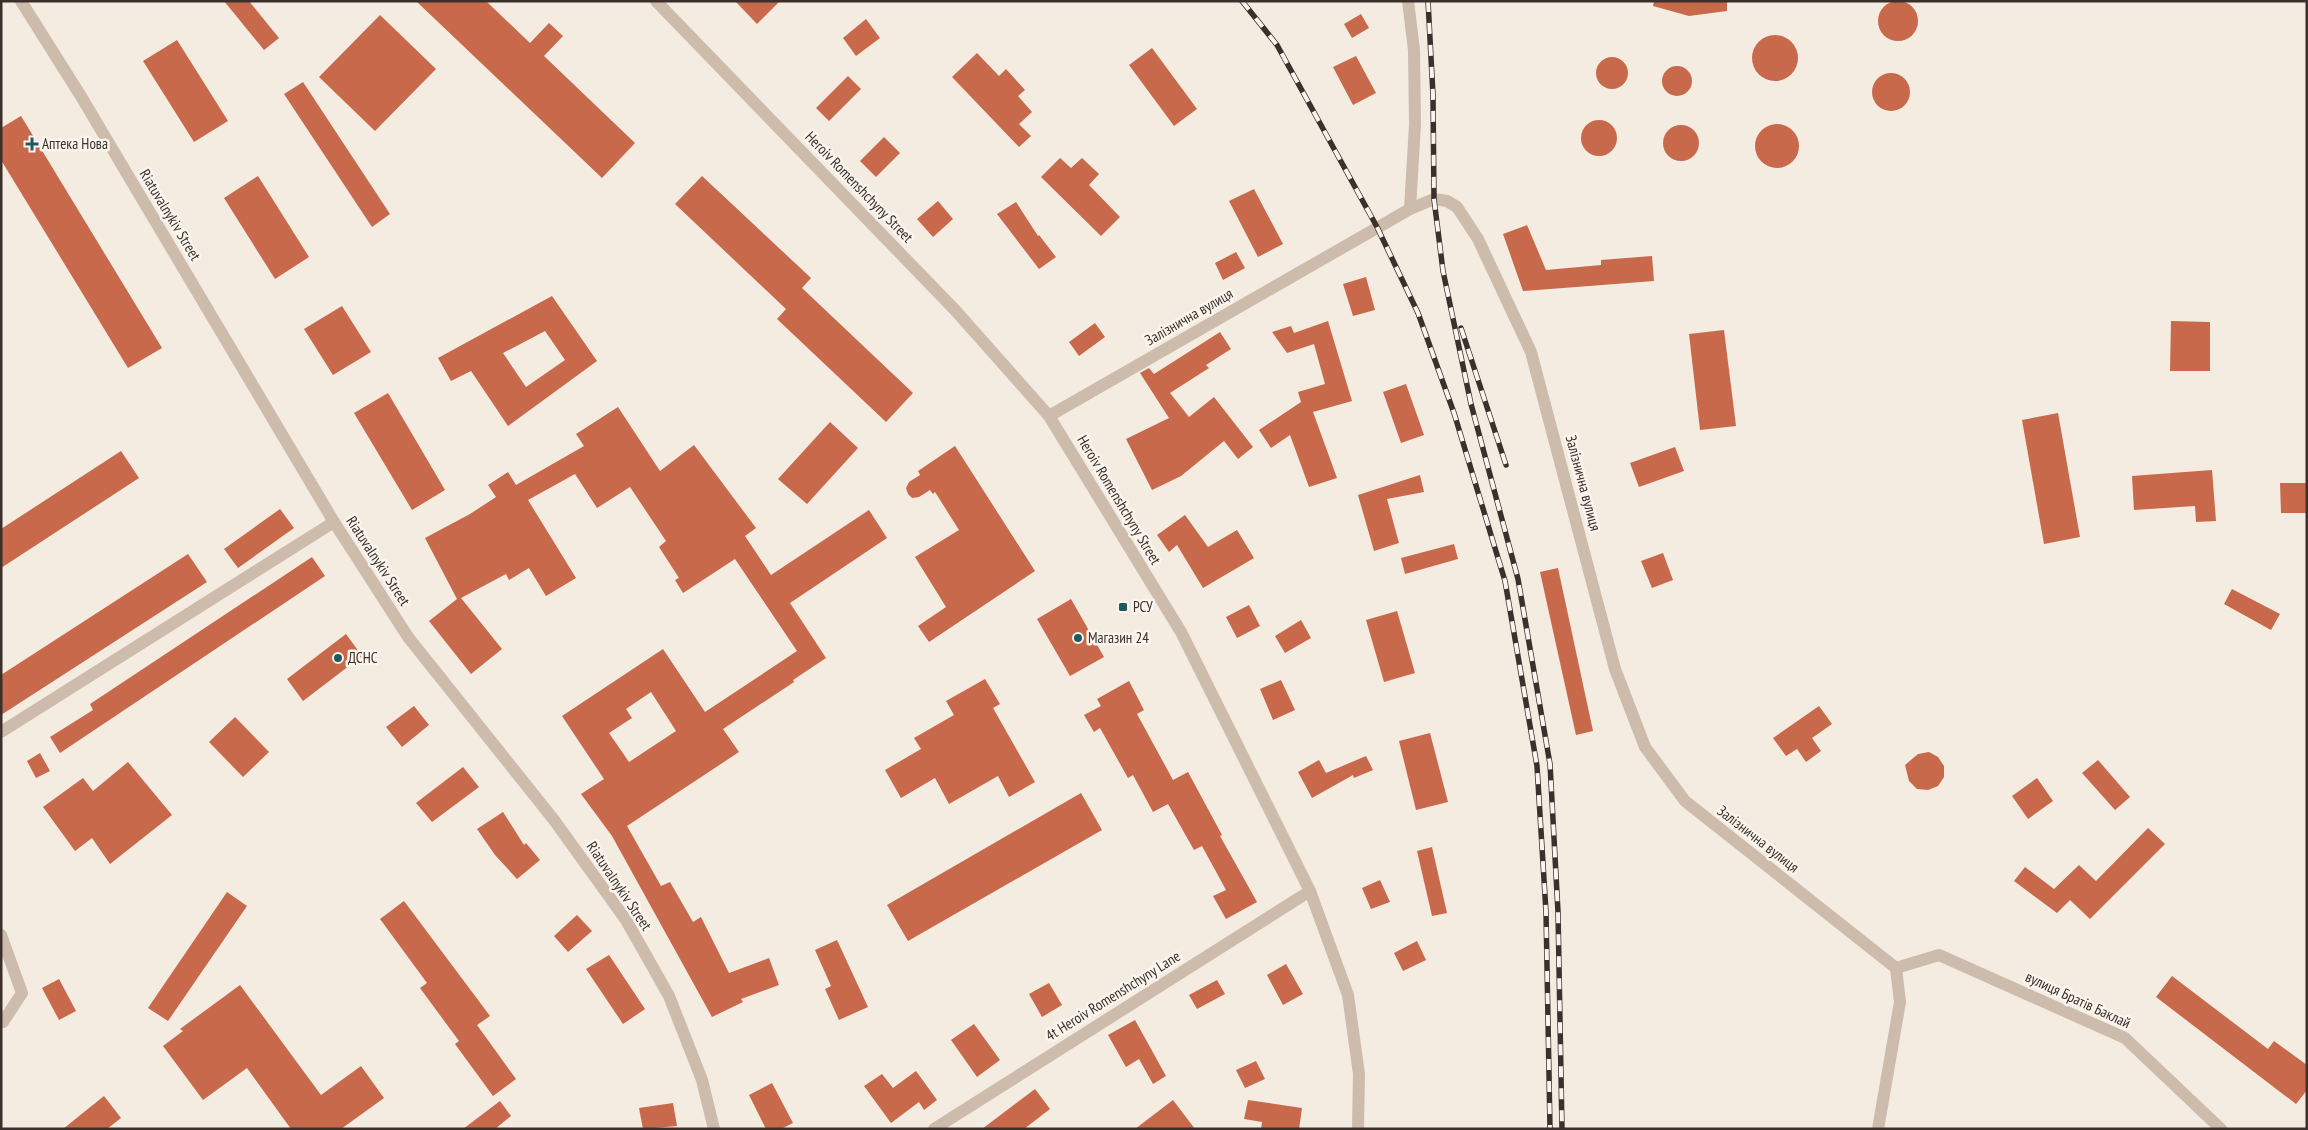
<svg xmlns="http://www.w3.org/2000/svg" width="2308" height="1130" font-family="'PT Sans Narrow',sans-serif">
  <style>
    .building { fill: #c8694b; fill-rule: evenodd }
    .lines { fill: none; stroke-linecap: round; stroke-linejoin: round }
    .minor { stroke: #cdbbac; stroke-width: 12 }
    .rail-casing { stroke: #3b302b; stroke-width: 5.5 }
    .rail { stroke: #fbf5ee; stroke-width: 4; stroke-dasharray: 11; stroke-linecap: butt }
    .poi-dot { fill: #1f5a5e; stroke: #fbf5ee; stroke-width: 2 }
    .labels { text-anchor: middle; stroke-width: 5; stroke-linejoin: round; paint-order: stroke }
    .poi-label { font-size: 15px; fill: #3b302b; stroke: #fbf5ee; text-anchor: start }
    .street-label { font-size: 15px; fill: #3b302b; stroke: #fbf5ee }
  </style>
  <rect width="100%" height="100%" fill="#f4ebe1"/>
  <!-- building -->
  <g class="building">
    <path d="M224 1H249L279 38 264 50Z"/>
    <path d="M416 1H486L530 43 549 23 563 36 544 56 635 143 602 178Z"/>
    <path d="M735 1H780L757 24Z"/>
    <path d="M1654 1H1727V11L1689 16 1653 6Z"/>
    <circle cx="1898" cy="21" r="20"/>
    <path d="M1361 14 1369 28 1352 38 1344 24Z"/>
    <path d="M380 15 436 69 375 131 319 77Z"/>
    <path d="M866 19 880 38 856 56 843 38Z"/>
    <circle cx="1775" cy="58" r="23"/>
    <path d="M177 40 228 121 194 142 143 61Z"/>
    <path d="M1152 48 1197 109 1174 126 1129 65Z"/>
    <path d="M977 53 999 76 1006 69 1025 90 1018 96 1032 112 1019 124 1031 136 1019 147 952 77Z"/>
    <path d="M1356 56 1376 93 1353 105 1333 67Z"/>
    <circle cx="1612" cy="73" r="16"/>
    <circle cx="1677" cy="81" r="15"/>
    <circle cx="1891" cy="92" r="19"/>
    <path d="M848 76 861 89 829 121 816 108Z"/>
    <path d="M303 82 390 214 372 227 284 94Z"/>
    <path d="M21 116 162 348 128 368 1 160V128Z"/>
    <circle cx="1599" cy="138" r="18"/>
    <circle cx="1777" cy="146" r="22"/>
    <circle cx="1681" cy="143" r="18"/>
    <path d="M884 137 900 153 876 177 860 161Z"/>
    <path d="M1060 158 1071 168 1082 158 1099 174 1089 185 1120 217 1101 236 1041 177Z"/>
    <path d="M258 176 309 257 275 279 224 198Z"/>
    <path d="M702 176 811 278 802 288 913 393 886 422 777 319 786 309 675 204Z"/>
    <path d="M1254 189 1283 244 1258 257 1229 201Z"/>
    <path d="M938 201 953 219 933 237 917 219Z"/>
    <path d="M1016 202 1038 236 1039 235 1056 257 1039 269 997 214Z"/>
    <path d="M1527 225 1546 270 1601 265V260L1652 256 1654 281 1523 291 1503 234Z"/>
    <path d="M1236 252 1245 268 1223 280 1215 263Z"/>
    <path d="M1366 277 1375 310 1353 316 1343 284Z"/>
    <path d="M552 296 597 361 508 426 471 371 451 381 438 358ZM545 331 565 360 526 387 503 353Z"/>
    <path d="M342 306 371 352 333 375 304 329Z"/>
    <path d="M1328 321 1352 401 1313 412 1337 478 1309 487 1290 435 1271 448 1259 430 1301 402 1298 392 1325 384 1314 344 1287 353 1272 332 1291 326 1294 333Z"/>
    <path d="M2171 321 2210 322V371H2170Z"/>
    <path d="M1095 323 1105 337 1079 356 1069 342Z"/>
    <path d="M1724 330 1736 426 1700 430 1689 334Z"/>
    <path d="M1220 332 1231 349 1206 365 1209 368 1170 393 1189 417 1214 397 1253 447 1238 459 1224 441 1181 476 1152 490 1126 439 1169 418 1140 373 1149 368 1154 374Z"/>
    <path d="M1406 384 1424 435 1401 443 1383 392Z"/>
    <path d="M388 393 445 490 412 510 354 413Z"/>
    <path d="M618 407 660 471 694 445 756 528 745 536 771 575 869 510 887 538 790 603 826 658 793 680 794 682 723 729 739 752 627 826 661 886 670 882 693 922 701 917 729 973 769 958 779 985 741 999 743 1002 712 1017 612 836 581 794 604 779 562 716 663 649 705 712 797 651 735 559 683 593 675 580 679 578 659 547 666 541 630 487 597 508 575 474 528 500 576 578 546 596 529 568 509 580 506 574 461 598 502 649 471 674 429 621 457 599 425 538 470 514 496 497 488 485 508 472 516 485 584 446 576 434ZM651 692 676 731 629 762 609 733 632 718 626 709Z"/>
    <path d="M2058 413 2080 537 2044 544 2022 420Z"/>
    <path d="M830 422 858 448 807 504 778 479Z"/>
    <path d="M955 446 1035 571 929 642 918 626 946 607 915 557 959 530 935 492 933 494 930 490 919 497 912 498 908 494 906 488 909 482 920 475 918 471Z"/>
    <path d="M1675 447 1684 471 1639 487 1630 463Z"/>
    <path d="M121 451 139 478 1 568V529Z"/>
    <path d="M2212 470 2216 521 2196 522 2195 506 2134 510 2132 476Z"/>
    <path d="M1420 475 1424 492 1387 499 1399 543 1374 551 1358 495Z"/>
    <path d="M2280 483H2306L2307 513H2281Z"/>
    <path d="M280 509 294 528 238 568 224 549Z"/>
    <path d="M1185 515 1208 547 1237 530 1254 558 1203 588 1177 545 1169 552 1157 535Z"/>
    <path d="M1454 544 1458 559 1405 574 1401 558Z"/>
    <path d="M1663 553 1673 580 1652 588 1641 561Z"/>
    <path d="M188 554 207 582 1 715V675Z"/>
    <path d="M312 557 325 576 60 753 50 737 93 710 90 704Z"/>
    <path d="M1558 568 1593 731 1576 735 1540 572Z"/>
    <path d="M2232 589 2280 614 2271 630 2224 604Z"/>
    <path d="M1071 599 1104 657 1070 676 1037 619Z"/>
    <path d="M1249 605 1260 626 1237 638 1226 617Z"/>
    <path d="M1397 611 1415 673 1384 682 1366 620Z"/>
    <path d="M1301 620 1311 638 1285 653 1275 636Z"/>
    <path d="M346 634 362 656 303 701 287 679Z"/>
    <path d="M985 679 1000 704 993 708 1035 782 1009 797 998 776 949 804 935 778 901 798 885 770 921 749 914 738 954 715 946 701Z"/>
    <path d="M1281 680 1295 710 1273 720 1260 689Z"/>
    <path d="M1129 681 1144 710 1137 714 1173 780 1188 772 1222 835 1220 836 1257 902 1226 919 1213 896 1226 890 1202 846 1194 850 1168 804 1153 812 1133 775 1128 778 1100 728 1094 732 1084 715 1101 706 1097 699Z"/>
    <path d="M414 706 429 725 402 747 386 727Z"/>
    <path d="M1819 706 1832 724 1812 738 1821 751 1806 762 1797 749 1786 756 1773 738Z"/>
    <path d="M235 717 269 752 243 777 209 742Z"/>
    <path d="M1430 733 1448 802 1416 810 1399 741Z"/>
    <path d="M1929 752 1938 757 1944 766V777L1938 786 1928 790 1917 789 1909 781 1905 765 1918 754Z"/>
    <path d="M40 753 50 771 36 778 27 761Z"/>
    <path d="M1366 756 1373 770 1354 778 1353 775 1312 798 1298 772 1319 760 1326 773Z"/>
    <path d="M2098 760 2130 797 2115 810 2082 773Z"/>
    <path d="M128 762 172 815 110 864 92 838 75 851 43 807 83 778 93 791Z"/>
    <path d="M463 767 479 787 432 822 416 803Z"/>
    <path d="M2037 778 2053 801 2028 819 2012 796Z"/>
    <path d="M1081 793 1102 830 908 941 887 905Z"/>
    <path d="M503 812 524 845 526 843 540 860 517 879 495 855 477 829Z"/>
    <path d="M2148 828 2165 844 2090 919 2070 900 2057 913 2014 881 2025 867 2054 889 2079 865 2096 881Z"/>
    <path d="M1432 847 1447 913 1432 916 1417 851Z"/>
    <path d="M1380 880 1390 902 1371 909 1362 888Z"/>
    <path d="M227 892 247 906 168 1021 148 1008Z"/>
    <path d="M404 901 490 1016 477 1025 516 1079 493 1096 455 1044 459 1041 420 988 427 983 380 919Z"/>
    <path d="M577 915 592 931 568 952 554 936Z"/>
    <path d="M837 940 868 1007 839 1020 825 989 831 986 815 950Z"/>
    <path d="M1417 941 1426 960 1403 971 1394 953Z"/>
    <path d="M609 955 645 1009 623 1024 586 969Z"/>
    <path d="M1286 964 1303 994 1283 1005 1267 975Z"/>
    <path d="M2172 976 2268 1049 2274 1041 2307 1065V1090L2296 1104 2156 997Z"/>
    <path d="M59 979 76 1011 59 1020 42 988Z"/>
    <path d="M1217 980 1225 994 1197 1009 1189 995Z"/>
    <path d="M1049 983 1062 1005 1042 1017 1029 994Z"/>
    <path d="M240 985 321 1095 361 1066 384 1098 341 1129H291L247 1068 203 1100 163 1046 183 1031 180 1029Z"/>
    <path d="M1135 1020 1166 1076 1153 1084 1139 1059 1126 1067 1108 1035Z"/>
    <path d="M974 1024 1000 1060 977 1077 951 1040Z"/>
    <path d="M1256 1061 1265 1079 1245 1088 1236 1070Z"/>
    <path d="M916 1071 937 1100 924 1110 919 1102 891 1123 864 1086 882 1074 893 1088Z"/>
    <path d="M772 1083 793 1123 781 1129H766L749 1095Z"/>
    <path d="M1035 1089 1050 1109 1024 1129H982Z"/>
    <path d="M104 1096 121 1118 107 1129H63Z"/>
    <path d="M1173 1100 1195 1129H1135Z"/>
    <path d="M1248 1100 1302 1108 1299 1129H1261L1262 1122 1244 1119Z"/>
    <path d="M500 1101 511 1116 495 1129H463Z"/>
    <path d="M673 1103 677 1126 643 1129 639 1108Z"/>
  </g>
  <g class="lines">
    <!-- minor -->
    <g class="minor">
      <path d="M21 1 82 98 334 522 408 637 554 820 626 920 669 996 702 1080 714 1129"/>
      <path d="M656 1 955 310 1049 416 1181 632 1310 891 1348 995 1359 1074 1358 1129"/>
      <path d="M1408 1 1414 50 1415 124 1410 209"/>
      <path d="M1049 416 1410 209 1434 199 1447 201 1457 207 1478 239 1531 352 1615 669 1645 747 1685 801 1896 968 1900 1002 1878 1129"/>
      <path d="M1 732 334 522"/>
      <path d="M1 935 22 993 3 1022"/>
      <path d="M1896 968 1939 955 2125 1038 2221 1129"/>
      <path d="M934 1129 1310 891"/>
    </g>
    <defs>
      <g id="rail">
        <path d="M1242 1 1277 45 1377 227 1418 313 1454 413 1505 581 1537 766 1546 912 1550 1129"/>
        <path d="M1428 1 1433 95 1434 199 1443 271 1471 404 1518 579 1550 764 1558 912 1562 1129"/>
        <path d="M1461 328 1506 465"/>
      </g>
    </defs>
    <!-- rail casing -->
    <use href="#rail" class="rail-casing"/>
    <!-- rail -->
    <use href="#rail" class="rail"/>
  </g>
  <!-- markers -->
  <g class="poi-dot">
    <path d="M29.5 136.5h5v5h5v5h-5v5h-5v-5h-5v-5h5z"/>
    <rect x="1118" y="602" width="10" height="10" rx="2.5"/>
    <circle cx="1078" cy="638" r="5"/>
    <circle cx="338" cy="658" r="5"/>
  </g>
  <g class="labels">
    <!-- poi labels -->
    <g class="poi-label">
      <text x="42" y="149">Аптека Нова</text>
      <text x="1133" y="612">РСУ</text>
      <text x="1088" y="643">Магазин 24</text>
      <text x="348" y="663">ДСНС</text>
    </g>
    <!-- street labels -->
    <g class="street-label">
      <text transform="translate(859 187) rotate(46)" y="5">Heroiv Romenshchyny Street</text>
      <text transform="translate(170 215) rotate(59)" y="5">Riatuvalnykiv Street</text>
      <text transform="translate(1189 317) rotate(-30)" y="5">Залізнична вулиця</text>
      <text transform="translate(1583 483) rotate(75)" y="5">Залізнична вулиця</text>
      <text transform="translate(1119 500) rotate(59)" y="5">Heroiv Romenshchyny Street</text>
      <text transform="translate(378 561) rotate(57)" y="5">Riatuvalnykiv Street</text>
      <text transform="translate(1758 839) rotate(38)" y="5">Залізнична вулиця</text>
      <text transform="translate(619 886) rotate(56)" y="5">Riatuvalnykiv Street</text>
      <text transform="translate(1113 996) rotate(-32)" y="5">4t Heroiv Romenshchyny Lane</text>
      <text transform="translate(2078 1000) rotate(25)" y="5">вулиця Братів Баклай</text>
    </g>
  </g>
  <!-- border -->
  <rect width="2308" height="1130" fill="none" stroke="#3b302b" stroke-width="5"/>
</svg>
